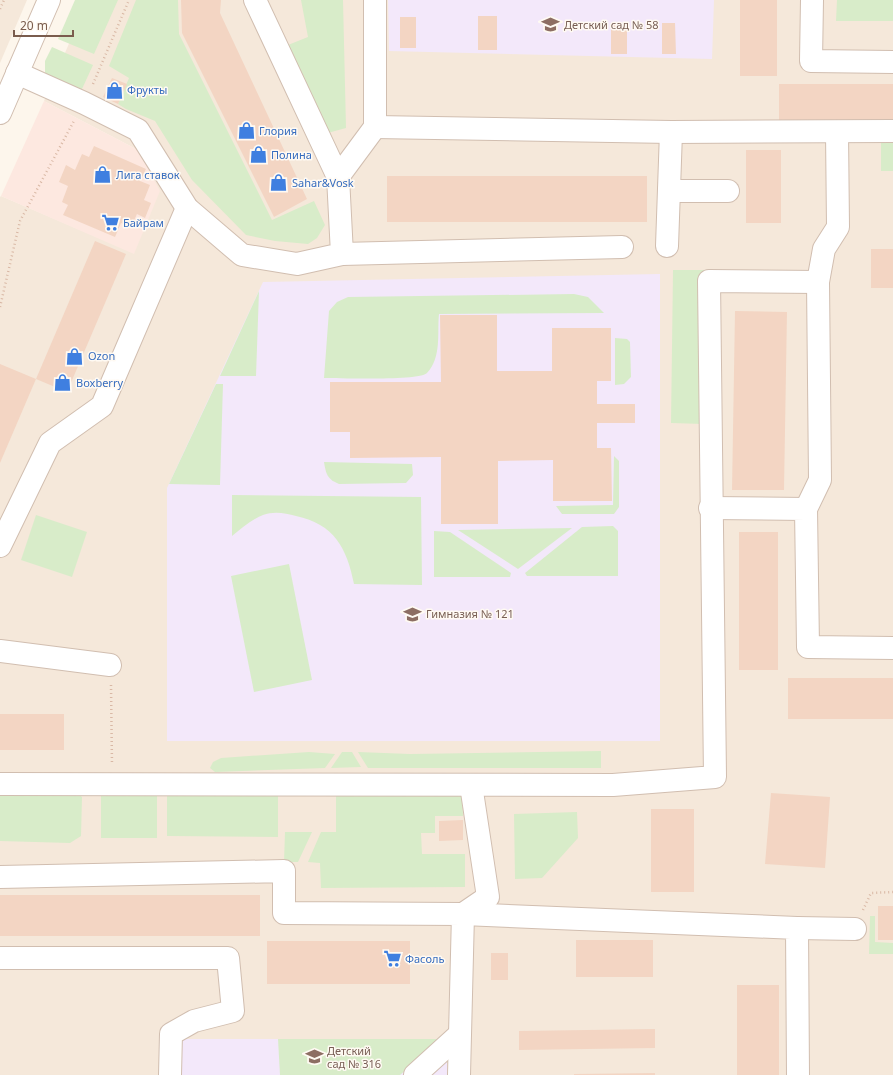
<svg xmlns="http://www.w3.org/2000/svg" width="893" height="1075" font-family="'Noto Sans',sans-serif">
  <style>
    .residential { fill: #f5e8da }
    .commercial { fill: #fde8e0 }
    .education { fill: #f3e8fa }
    .green { fill: #d8ecc9 }
    .building { fill: #f3d5c3 }
    .lines { fill: none; stroke-linecap: round; stroke-linejoin: round }
    .minor-casing { stroke: #d1beb0; stroke-width: 24 }
    .path { stroke: #d9b8a5; stroke-width: 2.5; stroke-dasharray: 1 3; stroke-linecap: butt }
    .minor { stroke: #fff; stroke-width: 22 }
    .labels { text-anchor: middle; stroke-width: 3; stroke-linejoin: round; paint-order: stroke }
    .education-label { font-size: 11px; fill: #785e54; stroke: #fffaf3; text-anchor: start }
    .shop-label { font-size: 11px; fill: #366cbe; stroke: #fffaf3; text-anchor: start }
  </style>
  <rect width="100%" height="100%" fill="#fdf6ec"/>
  <!-- residential -->
  <g class="residential">
    <path d="M0 0H27L0 63Z"/>
    <path d="M88 0H893V1075H0V197L1 196 134 253 138 150 44 101Z"/>
  </g>
  <!-- commercial -->
  <path class="commercial" d="M44 101 138 150 160 191 134 254 1 196Z"/>
  <!-- education -->
  <g class="education">
    <path d="M388 0H714L712 59 389 51Z"/>
    <path d="M660 274V741H167V488L263 282Z"/>
    <rect x="181" y="1039" width="266" height="36"/>
  </g>
  <!-- green -->
  <g class="green">
    <path d="M75 0H118L94 54 58 39Z"/>
    <path d="M136 0H178L179 34 272 220 314 201 325 225 317 238 308 244 275 241 246 235 192 180 155 121 126 109 118 104 129 78 109 66Z"/>
    <path d="M301 0H343L346 128 324 134 283 47 308 37Z"/>
    <path d="M837 0H893V21H836Z"/>
    <path d="M52 47 93 65 82 89 72 95 45 83V61Z"/>
    <rect x="881" y="142" width="12" height="29"/>
    <path d="M673 270H705L703 424 671 423Z"/>
    <path d="M259 291 256 376H220Z"/>
    <path d="M574 294 588 297 604 313 439 314C437 333 442 357 427 373 420 381 339 378 324 378L329 311 337 302 348 297Z"/>
    <path d="M615 338 627 339 630 342 631 377 624 384 615 385Z"/>
    <path d="M216 384H223L220 485 169 484Z"/>
    <path d="M614 456 619 461V507L614 514H562L556 506 613 505Z"/>
    <path d="M324 462 412 464 413 475 406 483 339 484C327 479 326 474 324 462Z"/>
    <path d="M232 495 421 497 422 585 354 584C347 548 334 524 296 516 285 513 274 511 263 515 252 519 241 529 232 536Z"/>
    <path d="M36 515 87 532 72 577 21 560Z"/>
    <path d="M613 526 618 531V576H527L525 573 582 527Z"/>
    <path d="M572 528 518 569 458 530Z"/>
    <path d="M434 531 450 532 511 573 510 577H434Z"/>
    <path d="M289 564 312 680 254 692 231 576Z"/>
    <path d="M601 751V768H368L358 752 410 754Z"/>
    <path d="M309 752 335 754 325 768 215 772 210 768 213 762 221 758Z"/>
    <path d="M342 752H352L361 767 331 768Z"/>
    <path d="M0 788 72 789 82 797 81 836 70 843 0 841Z"/>
    <path d="M167 791 278 792V837L167 836Z"/>
    <path d="M462 791 463 816H435V833H421L422 854H465V887L321 888 320 863 308 862 321 832H336V792Z"/>
    <rect x="101" y="792" width="56" height="46"/>
    <path d="M577 812 578 838 542 878 515 879 514 814Z"/>
    <path d="M285 832H312L298 862H284Z"/>
    <path d="M870 916H875V942L893 943V954H869Z"/>
    <path d="M278 1039H442L400 1075H280Z"/>
  </g>
  <!-- building -->
  <g class="building">
    <path d="M181 0H221L220 13 307 199 274 217 182 33Z"/>
    <rect x="740" y="0" width="37" height="76"/>
    <rect x="478" y="16" width="19" height="34"/>
    <rect x="400" y="17" width="16" height="31"/>
    <path d="M662 23H675L676 54H662Z"/>
    <rect x="611" y="25" width="16" height="29"/>
    <path d="M112 78 127 84 118 104 103 97Z"/>
    <rect x="779" y="84" width="114" height="38"/>
    <path d="M94 146 146 169 140 181 150 185 144 200 151 203 145 218 137 214 131 227 121 223 115 237 63 215 68 205 62 202 68 186 59 182 66 165 75 170 82 154 89 157Z"/>
    <rect x="746" y="150" width="35" height="73"/>
    <rect x="387" y="176" width="260" height="46"/>
    <path d="M95 241 126 254 67 392 36 379Z"/>
    <rect x="871" y="249" width="22" height="39"/>
    <path d="M735 311 787 312 784 490H732Z"/>
    <path d="M440 315H497V371H552V328H611V381H597V404H635V423H597V448H611L612 501H553V460L498 461V524H441V457L350 458V432H330V382H441Z"/>
    <path d="M0 364 36 379 0 463Z"/>
    <rect x="739" y="532" width="39" height="138"/>
    <rect x="788" y="678" width="105" height="41"/>
    <rect x="0" y="714" width="64" height="36"/>
    <path d="M771 793 830 797 825 868 765 864Z"/>
    <rect x="651" y="809" width="43" height="83"/>
    <path d="M463 820V840L439 841V821Z"/>
    <rect x="0" y="895" width="260" height="41"/>
    <rect x="878" y="906" width="15" height="34"/>
    <rect x="576" y="940" width="77" height="37"/>
    <rect x="267" y="941" width="143" height="43"/>
    <rect x="491" y="953" width="17" height="27"/>
    <rect x="737" y="985" width="42" height="90"/>
    <path d="M655 1029V1048L519 1050V1031Z"/>
    <path d="M655 1073V1075H574V1074Z"/>
  </g>
  <g class="lines">
    <defs>
      <g id="minor">
        <path d="M812 0 811 61 893 62"/>
        <path d="M17 73 84 103 138 130 187 208 242 255 297 264 342 254 338 177 255 0"/>
        <path d="M0 113 49 0"/>
        <path d="M375 127 671 132 893 131"/>
        <path d="M338 177 375 127V0"/>
        <path d="M669 191H728"/>
        <path d="M667 246 671 132"/>
        <path d="M342 254 622 247"/>
        <path d="M710 508 806 509 808 647 893 648"/>
        <path d="M806 509 820 480 818 282"/>
        <path d="M0 546 50 443 102 406 187 208"/>
        <path d="M0 651 110 665"/>
        <path d="M0 784 613 785 715 777 709 281 818 282 824 249 838 227 837 132"/>
        <path d="M0 877 284 871V913L463 914 459 1075"/>
        <path d="M463 914 797 928 798 1075"/>
        <path d="M463 914 488 897 471 785"/>
        <path d="M797 928 855 929"/>
        <path d="M0 958H228L233 1011 194 1021 171 1034 170 1075"/>
        <path d="M415 1075 459 1035"/>
      </g>
    </defs>
    <!-- minor casing -->
    <use href="#minor" class="minor-casing"/>
    <!-- path -->
    <g class="path">
      <path d="M0 9 4 0"/>
      <path d="M93 84 129 0"/>
      <path d="M0 307 20 221 74 121"/>
      <path d="M111 685 112 764"/>
      <path d="M863 910 871 893 893 892"/>
    </g>
    <!-- minor -->
    <use href="#minor" class="minor"/>
  </g>
  <!-- icons -->
  <defs>
    <symbol id="school-bare" viewBox="-9 -9 18 18"><path d="M0-5L7-2L0 1L-7-2ZM-4 1L0 2.5L4 1V4Q0 6-4 4Z" fill="#8d6e63" stroke="#fffaf3" stroke-width="2.5" paint-order="stroke"/></symbol>
    <symbol id="shop-bare" viewBox="-9 -9 18 18"><path d="M-5-2.5h2.3a2.7 3.5 0 0 1 5.4 0H5L5.5 6h-11ZM-1.5-2.5h3a1.5 2.3 0 0 0-3 0Z" fill="#3f7fe0" stroke="#fffaf3" stroke-width="2.5" paint-order="stroke"/></symbol>
    <symbol id="supermarket-bare" viewBox="-9 -9 18 18"><path d="M-6-5.5h2.5l.6 2H6L4.5 2H-2.5L-4.4-4H-6ZM-1.5 3.2a1.3 1.3 0 1 0 .1 0ZM3 3.2a1.3 1.3 0 1 0 .1 0Z" fill="#3f7fe0" stroke="#fffaf3" stroke-width="2.5" paint-order="stroke"/></symbol>
  </defs>
  <g fill-rule="evenodd">
    <use href="#school-bare" x="538" y="12" width="25" height="25"/>
    <use href="#shop-bare" x="102" y="78" width="25" height="25"/>
    <use href="#shop-bare" x="234" y="118" width="25" height="25"/>
    <use href="#shop-bare" x="246" y="142" width="25" height="25"/>
    <use href="#shop-bare" x="90" y="162" width="25" height="25"/>
    <use href="#shop-bare" x="266" y="170" width="25" height="25"/>
    <use href="#supermarket-bare" x="98" y="210" width="25" height="25"/>
    <use href="#shop-bare" x="62" y="344" width="25" height="25"/>
    <use href="#shop-bare" x="50" y="370" width="25" height="25"/>
    <use href="#school-bare" x="400" y="602" width="25" height="25"/>
    <use href="#supermarket-bare" x="380" y="946" width="25" height="25"/>
    <use href="#school-bare" x="302" y="1044" width="25" height="25"/>
  </g>
  <g class="labels">
    <!-- education labels -->
    <g class="education-label">
      <text x="564" y="29">Детский сад № 58</text>
      <text x="426" y="618">Гимназия № 121</text>
      <text x="327" y="1055">Детский<tspan x="327" dy="13">сад № 316</tspan></text>
    </g>
    <!-- shop labels -->
    <g class="shop-label">
      <text x="127" y="94">Фрукты</text>
      <text x="259" y="135">Глория</text>
      <text x="271" y="159">Полина</text>
      <text x="116" y="179">Лига ставок</text>
      <text x="292" y="187">Sahar&amp;Vosk</text>
      <text x="123" y="227">Байрам</text>
      <text x="88" y="360">Ozon</text>
      <text x="76" y="387">Boxberry</text>
      <text x="405" y="963">Фасоль</text>
    </g>
  </g>
  <!-- scale -->
  <path d="M14 30v6h59v-6" fill="none" stroke="#7a5c4d" stroke-width="2"/>
  <text x="20" y="30" font-size="12" fill="#7a5c4d" stroke="#fffaf3" stroke-width="3" paint-order="stroke">20 m</text>
</svg>
